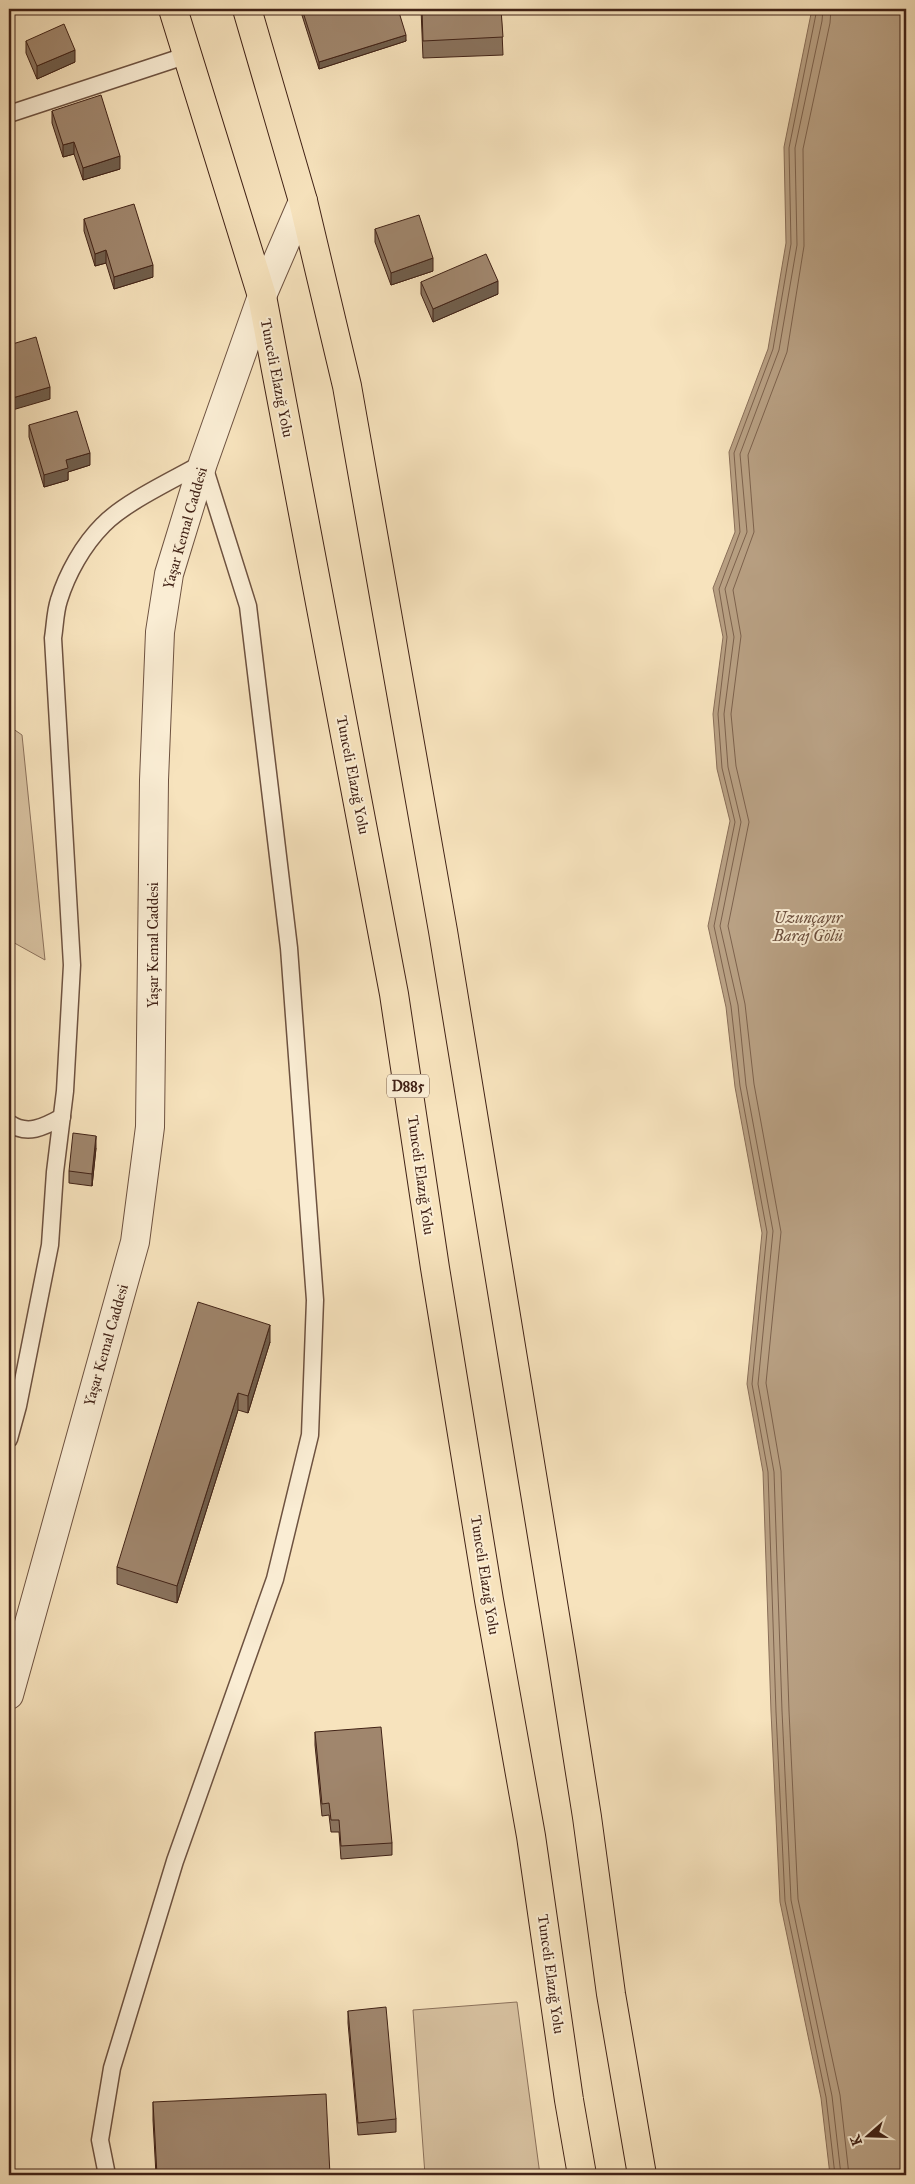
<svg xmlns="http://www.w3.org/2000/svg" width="915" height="2184" font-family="'IM FELL Great Primer',serif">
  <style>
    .green { fill: #d8c2a1; stroke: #8c725c }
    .water { fill: #b9a184; stroke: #896e58 }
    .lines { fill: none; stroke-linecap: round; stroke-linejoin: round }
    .shore { stroke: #7d624d; stroke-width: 1 }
    .service-casing { stroke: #6e5240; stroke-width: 19 }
    .minor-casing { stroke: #6e5240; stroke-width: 30 }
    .primary-casing { stroke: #412216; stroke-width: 30 }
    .service { stroke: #faedd4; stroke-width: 16 }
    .minor { stroke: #faedd4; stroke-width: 28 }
    .primary { stroke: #f7e3bd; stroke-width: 28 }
    .wall { fill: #8a735e; stroke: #412216 }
    .shaded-wall { fill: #705e4c; stroke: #412216 }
    .building { fill: #a0866d; stroke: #412216 }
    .labels { text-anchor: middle; stroke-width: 4; stroke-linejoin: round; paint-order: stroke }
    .shield { fill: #faedd4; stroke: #785f4f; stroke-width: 1 }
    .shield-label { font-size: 14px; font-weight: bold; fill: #412216 }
    .street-label { font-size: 15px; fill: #412216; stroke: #faedd4 }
    .water-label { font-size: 16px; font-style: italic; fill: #6b4e3c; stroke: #faedd4 }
  </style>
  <rect width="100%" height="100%" fill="#f7e3bd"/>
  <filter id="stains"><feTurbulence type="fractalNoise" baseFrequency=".004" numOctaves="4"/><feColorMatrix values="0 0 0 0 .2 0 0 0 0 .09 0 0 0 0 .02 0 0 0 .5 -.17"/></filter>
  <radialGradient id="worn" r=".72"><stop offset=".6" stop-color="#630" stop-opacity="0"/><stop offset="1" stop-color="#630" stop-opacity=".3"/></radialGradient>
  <!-- green -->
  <g class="green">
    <path d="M9 726 22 735 45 960 9 940Z"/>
    <path d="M517 2002 540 2175H425L413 2010Z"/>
  </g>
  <!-- water -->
  <path class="water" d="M812 9H906V2175H830L821 2098 780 1902 771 1712 763 1472 747 1384 762 1233 735 1087 726 1007 708 926 730 821 717 769 713 714 723 637 713 588 735 532 729 452 768 349 786 243 784 147Z"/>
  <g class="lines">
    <!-- shore -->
    <g class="shore">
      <path d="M817 9 789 148 791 244 773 349 734 453 740 532 719 589 727 637 718 714 722 768 735 822 714 926 731 1006 740 1086 767 1232 752 1384 768 1472 776 1712 785 1901 826 2097 835 2175"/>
      <path d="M823 9 822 21 795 148 797 245 779 350 740 454 747 532 725 589 734 637 724 714 728 767 741 822 720 926 738 1005 746 1085 773 1231 758 1384 774 1472 782 1711 791 1900 832 2096 841 2175"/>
      <path d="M831 9 830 23 803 149 804 246 787 352 748 455 754 532 733 590 741 636 731 714 736 766 749 822 728 926 745 1004 754 1084 781 1232 766 1383 781 1471 789 1711 798 1899 840 2095 849 2175"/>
    </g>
    <defs>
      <g id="service">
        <path d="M9 114 188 55"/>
        <path d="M9 1123C27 1136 44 1127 62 1117"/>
        <path d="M9 1439 18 1406 50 1245 55 1172 65 1091 72 965 53 638C55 626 55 612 59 600 67 574 83 545 103 525 125 502 175 479 203 463L248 606 289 948 315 1300 310 1435 275 1579 175 1861 112 2068 100 2140 107 2175"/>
      </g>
      <path id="minor" d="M9 1695 135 1242 150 1127 154 780 160 632 169 574 203 463 262 296 303 201"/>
      <g id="primary">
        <path d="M173 9 262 296 394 994 435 1268 489 1600 531 1836 569 2100 582 2175"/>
        <path d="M247 9 303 201 347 386 443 931 562 1658 587 1817 611 1994 642 2175"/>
      </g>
    </defs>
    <!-- service casing -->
    <use href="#service" class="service-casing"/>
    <!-- minor casing -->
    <use href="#minor" class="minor-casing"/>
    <!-- primary casing -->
    <use href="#primary" class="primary-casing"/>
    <!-- service -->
    <use href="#service" class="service"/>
    <!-- minor -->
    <use href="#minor" class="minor"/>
    <!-- primary -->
    <use href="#primary" class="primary"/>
  </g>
  <!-- wall -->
  <g class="wall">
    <path d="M300 9H398L406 41 319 69Z"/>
    <path d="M421 9H501L503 55 423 58Z"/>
    <path d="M26 41 75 62 37 79 26 53Z"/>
    <path d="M52 111 120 169 83 180 74 154 63 157 52 123Z"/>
    <path d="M84 219 153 277 114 289 106 263 95 266 84 231Z"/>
    <path d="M375 229 433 271 391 285 375 242Z"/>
    <path d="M421 282 498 294 433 322 421 294Z"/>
    <path d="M29 425 90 465 68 472V480L44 487 29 437Z"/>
    <path d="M96 1148 92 1186 69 1183V1171Z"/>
    <path d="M270 1342 248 1413 238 1410 177 1603 117 1584V1567Z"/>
    <path d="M315 1732 392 1843V1855L341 1859 339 1832H331L329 1815 322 1816 315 1745Z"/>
    <path d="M348 2011 396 2119V2132L358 2135 348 2023Z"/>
    <path d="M153 2102 330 2175H156L153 2120Z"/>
  </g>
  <!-- shaded-wall -->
  <g class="shaded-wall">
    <path d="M406 35V41L319 69V62Z"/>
    <path d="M75 50V62L37 79V66Z"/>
    <path d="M74 142V154L63 157V145Z"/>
    <path d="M120 156V169L83 180V168Z"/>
    <path d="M106 250V263L95 266V254Z"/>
    <path d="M433 258V271L391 285V273Z"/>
    <path d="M153 265V277L114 289V277Z"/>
    <path d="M498 281V294L433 322V309Z"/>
    <path d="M50 387V399L9 411V399Z"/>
    <path d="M90 453V465L68 472V480L44 487V475L66 460Z"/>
    <path d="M96 1136V1148L92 1186V1174Z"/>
    <path d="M10 1234V1247L9 1257V1245Z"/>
    <path d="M270 1325V1342L248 1413V1396Z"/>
    <path d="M238 1393V1410L177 1603V1586Z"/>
  </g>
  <!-- building -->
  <g class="building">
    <path d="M302 9H398L406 35 319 62Z"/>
    <path d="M422 9H501L503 37 423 41Z"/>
    <path d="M64 24 75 50 37 66 26 41Z"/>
    <path d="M101 95 120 156 83 168 74 142 63 145 52 111Z"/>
    <path d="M134 204 153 265 114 277 106 250 95 254 84 219Z"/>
    <path d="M419 215 433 258 391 273 375 229Z"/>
    <path d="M486 254 498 281 433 309 421 282Z"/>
    <path d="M36 337 50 387 9 399V345Z"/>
    <path d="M77 411 90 453 66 460 68 468 44 475 29 425Z"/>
    <path d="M73 1133 96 1136 92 1174 69 1171Z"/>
    <path d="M9 1234H10L9 1245Z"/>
    <path d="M198 1302 270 1325 248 1396 238 1393 177 1586 117 1567Z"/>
    <path d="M381 1727 392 1843 341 1846 339 1820H331L329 1803 322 1804 315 1732Z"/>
    <path d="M386 2007 396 2119 358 2123 348 2011Z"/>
    <path d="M326 2094 330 2175H157L153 2102Z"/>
  </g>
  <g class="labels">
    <!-- shield labels -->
    <rect class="shield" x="387" y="1074.5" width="42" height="23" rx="4"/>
    <g class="shield-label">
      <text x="408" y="1091">D885</text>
    </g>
    <!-- street labels -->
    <g class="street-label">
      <text transform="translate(277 378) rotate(79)" y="5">Tunceli Elazığ Yolu</text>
      <text transform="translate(185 528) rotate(-74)" y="5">Yaşar Kemal Caddesi</text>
      <text transform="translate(353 775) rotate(79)" y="5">Tunceli Elazığ Yolu</text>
      <text transform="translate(153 945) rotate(-90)" y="5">Yaşar Kemal Caddesi</text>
      <text transform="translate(421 1175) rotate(82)" y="5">Tunceli Elazığ Yolu</text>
      <text transform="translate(106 1345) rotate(-74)" y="5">Yaşar Kemal Caddesi</text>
      <text transform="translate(485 1575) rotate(81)" y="5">Tunceli Elazığ Yolu</text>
      <text transform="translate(551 1974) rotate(82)" y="5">Tunceli Elazığ Yolu</text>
    </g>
    <!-- water labels -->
    <g class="water-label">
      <text x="808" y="923">Uzunçayır<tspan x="808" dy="18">Baraj Gölü</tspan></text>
    </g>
  </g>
  <!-- margin -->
  <rect width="915" height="2184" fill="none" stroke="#f7e3bd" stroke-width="30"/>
  <rect x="10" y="10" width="895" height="2164" fill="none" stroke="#412216" stroke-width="2.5"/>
  <rect x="15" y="15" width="885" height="2154" fill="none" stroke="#412216"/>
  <!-- north arrow -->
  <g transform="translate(868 2136) rotate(250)" stroke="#faedd4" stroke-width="4" paint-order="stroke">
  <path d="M0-4L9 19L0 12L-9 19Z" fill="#412216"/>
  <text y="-8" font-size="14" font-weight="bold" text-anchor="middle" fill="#412216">K</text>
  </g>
  <rect width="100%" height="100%" filter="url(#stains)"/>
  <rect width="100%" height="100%" fill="url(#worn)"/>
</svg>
